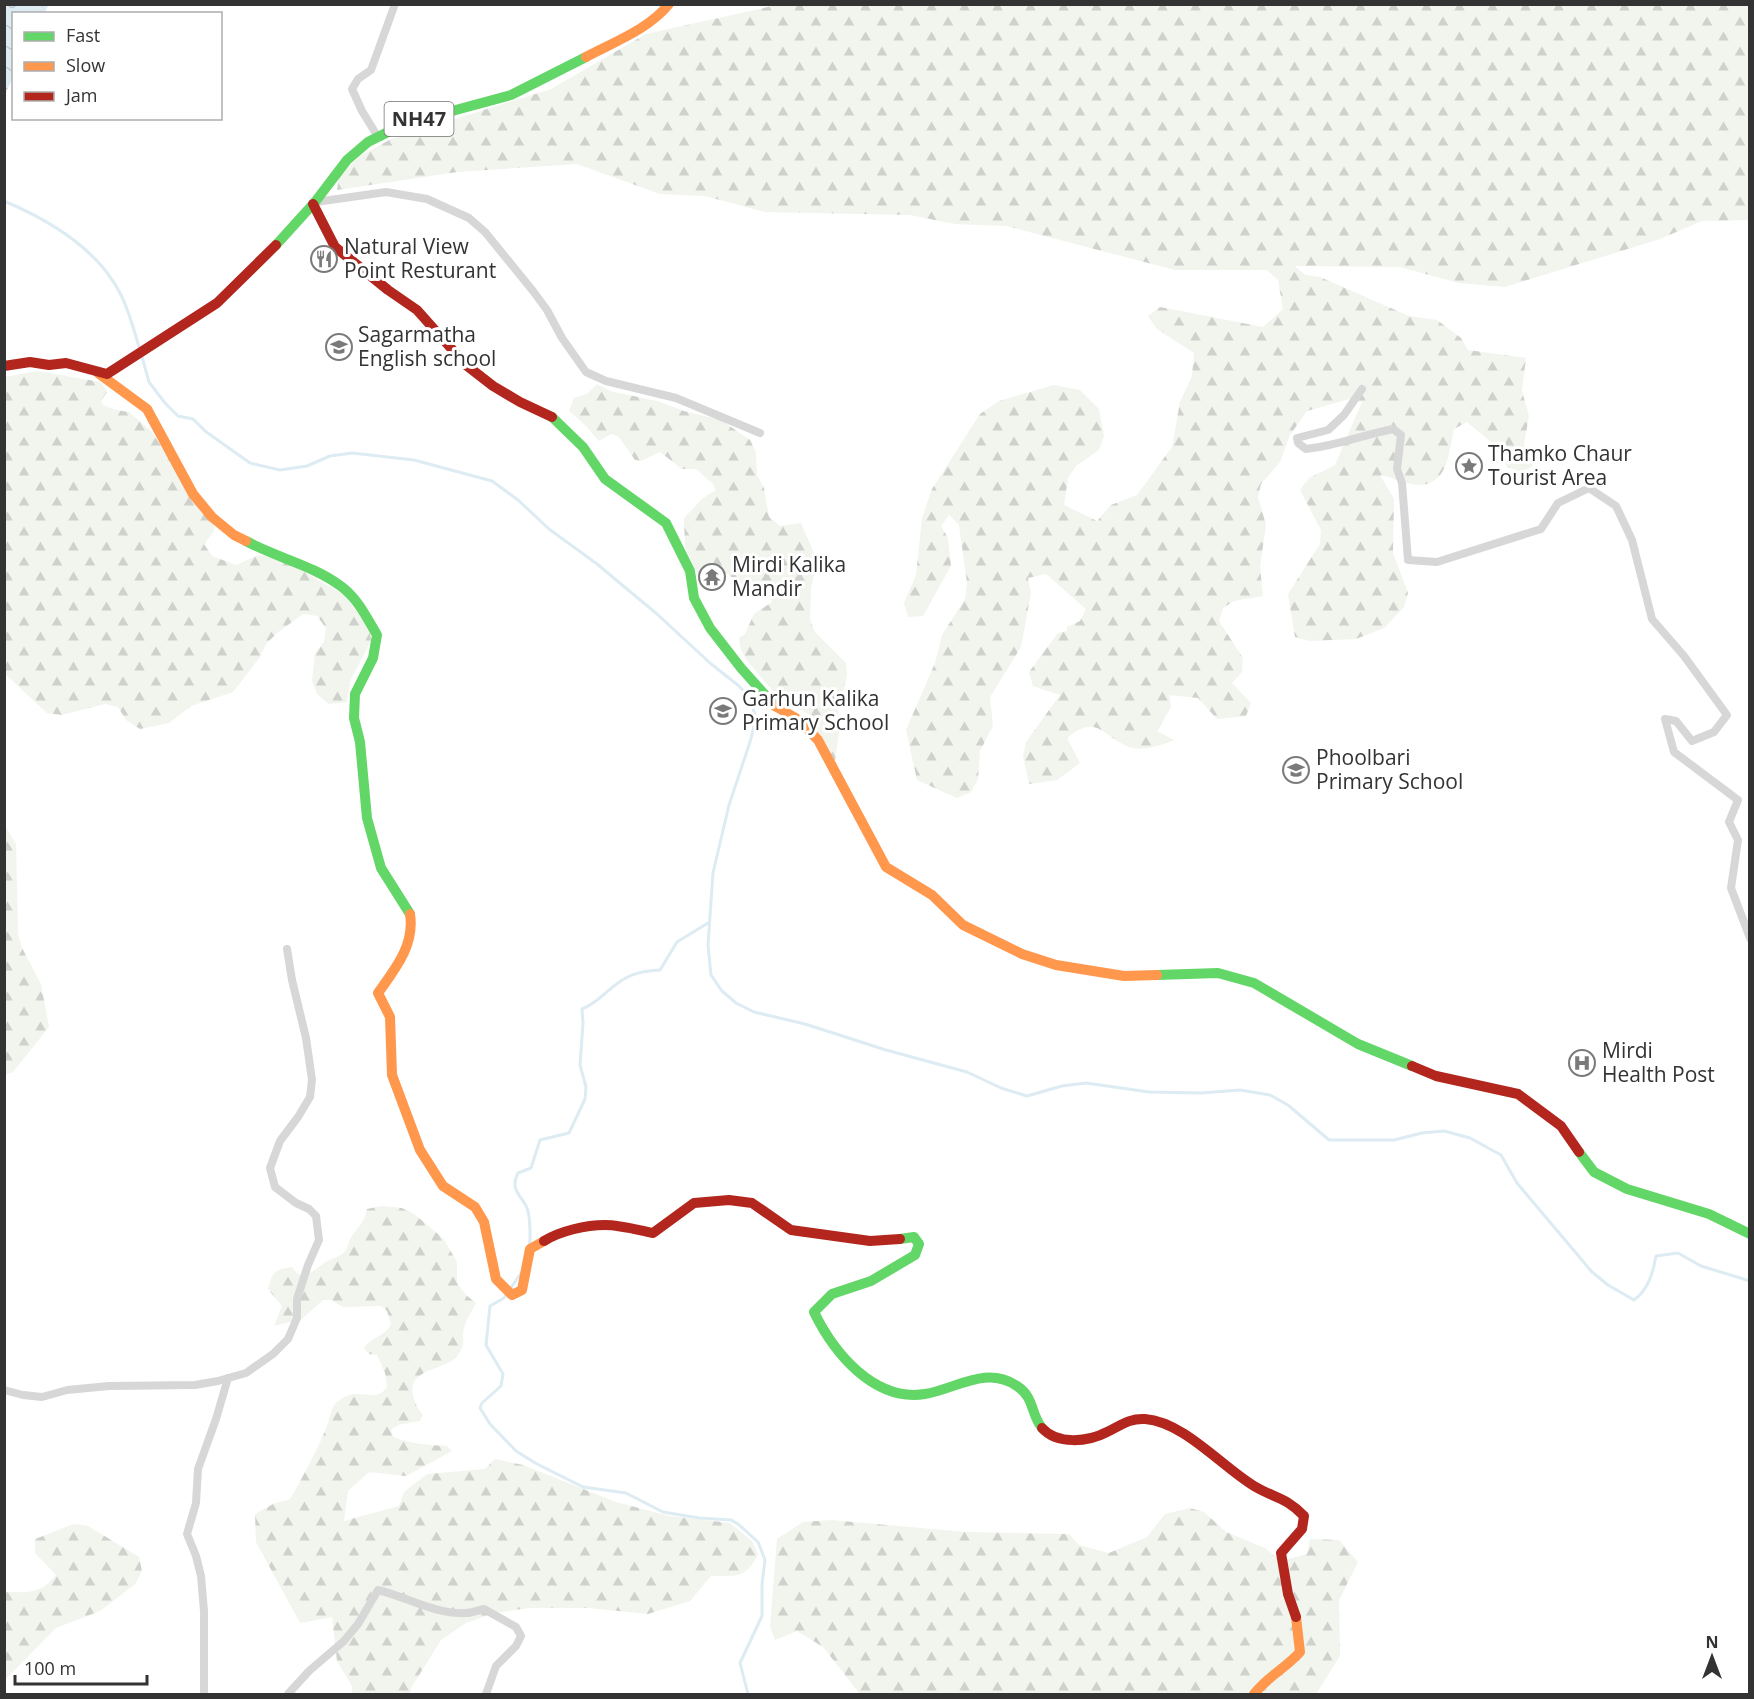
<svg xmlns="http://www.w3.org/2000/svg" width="1754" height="1699" font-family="'Open Sans',sans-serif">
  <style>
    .forest { fill: url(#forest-firs) }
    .water { fill: url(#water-ripples) }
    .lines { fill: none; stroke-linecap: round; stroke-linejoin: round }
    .stream { stroke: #ddebf3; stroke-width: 3 }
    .street { stroke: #d7d7d7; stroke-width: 8 }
    .fast { stroke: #63d668; stroke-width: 10 }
    .slow { stroke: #ff974d; stroke-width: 10 }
    .jam { stroke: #b3261e; stroke-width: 10 }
    .labels { text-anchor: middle; stroke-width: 6; stroke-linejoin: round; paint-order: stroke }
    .shield { fill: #fff; stroke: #707070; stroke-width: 1.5 }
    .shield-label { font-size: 20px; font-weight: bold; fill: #333 }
    .poi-label { font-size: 21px; fill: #333; stroke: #fff; text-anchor: start }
  </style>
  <defs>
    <pattern id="forest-firs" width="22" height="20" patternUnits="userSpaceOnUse" patternTransform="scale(1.5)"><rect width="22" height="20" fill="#f1f5ed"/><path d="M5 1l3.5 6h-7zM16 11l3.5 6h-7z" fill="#cfd2cc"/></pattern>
    <pattern id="water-ripples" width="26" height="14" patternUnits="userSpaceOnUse" patternTransform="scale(1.5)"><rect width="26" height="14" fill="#ddebf3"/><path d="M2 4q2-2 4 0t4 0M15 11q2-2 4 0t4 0" fill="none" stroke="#becad1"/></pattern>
  </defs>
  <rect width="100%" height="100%" fill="#fff"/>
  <!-- forest -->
  <g class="forest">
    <path d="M777 5H1749V220L1702 221 1660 239 1505 287 1459 283 1400 267 1295 266 1305 275 1320 277 1409 316 1437 320 1461 338 1468 350 1526 358 1522 391 1529 416 1524 444 1533 466 1521 472 1507 467 1491 442 1467 422 1454 429C1449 449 1449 483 1421 485 1411 486 1391 477 1380 475L1394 499 1393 553 1408 593 1404 607 1384 628 1356 639 1310 641 1295 637 1288 594 1320 544 1321 530 1300 490 1309 478 1335 465 1362 402 1349 399 1307 411 1290 435 1280 462 1261 484 1258 497 1266 525 1260 567 1263 596 1234 601 1223 608 1219 621 1243 658 1242 672 1232 683 1251 703 1246 716 1217 719 1198 698 1169 695 1171 707 1157 731 1174 740C1163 745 1141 752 1129 747 1102 736 1097 713 1067 738L1080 763 1057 780 1029 784 1023 756 1026 742 1060 695 1033 686 1029 672 1058 633 1067 631V627L1080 621 1086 609 1046 574 1028 578 1031 593 1021 647 990 697 993 726 980 751 978 779 971 792 957 798 917 780 906 730 935 663 942 635 965 599 967 583 959 525 949 515 941 526 948 538 951 566 923 616 908 617 904 603 916 575 922 518 932 489 980 414 999 401 1054 385 1080 390 1099 409 1104 436 1099 450 1076 466 1068 478 1064 505 1099 522 1098 520 1111 505 1137 495 1172 447 1180 402 1192 376 1194 353 1157 329 1148 316 1160 307 1263 327 1283 309 1278 280 1267 270H1175L1006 226 955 224 910 215 765 212 705 196 660 194 577 164 457 172 337 190 339 176 360 156 391 139 551 89 646 34Z"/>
    <path d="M37 371 101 382 107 392 101 401 103 405 116 410 129 412 151 431 214 524V531L204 544 212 556 236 565 259 555 282 559 344 595 366 624 370 631 371 641 350 681 347 702 329 704 317 694 312 681 315 653 324 642 326 628 317 616 303 614 277 633 266 644 260 657 233 692 191 706 169 723 140 729 126 720 118 707 105 704 62 715 47 713 5 674 4 377Z"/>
    <path d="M597 384 610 391 657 401 684 411 721 420 750 440 756 452 757 475 764 488 769 517 780 526 801 523 817 560 811 588 810 618 812 625 815 632 846 663 847 676 838 711 839 733 835 761 812 727V716C785 702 775 696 756 671 746 659 740 654 739 638L745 634 754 614 772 602 770 595 750 590 716 566 697 573 685 547 684 518 703 498 716 490 713 484 696 469H682L660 452 641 461 635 460 618 436 611 434 599 441 585 425 569 411 574 398 587 394Z"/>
    <path d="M4 824 16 844 18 934 22 948 41 984 49 1027 13 1072 5 1075Z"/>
    <path d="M381 1206 402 1208 414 1214 443 1238 457 1262V1283L466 1295 476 1303C472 1311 466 1320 464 1328 461 1340 467 1342 458 1355 448 1371 403 1367 414 1399 416 1405 418 1410 423 1414L420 1421 398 1425 391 1430 393 1437C411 1444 429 1445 447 1446L452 1451 406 1476 369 1472 348 1491 344 1521 399 1506 404 1492 427 1474 485 1469 495 1459 523 1465 616 1502 669 1516 730 1523 752 1541 758 1554C747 1579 735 1576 711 1576L690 1601 648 1614 588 1608H529L494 1613 466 1623 441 1640 411 1688 410 1694H352V1686L337 1661 332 1617 300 1623 256 1542 255 1514 275 1503 289 1500 293 1495C305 1471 319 1448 328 1423 330 1416 332 1406 337 1402 359 1383 374 1406 387 1387L385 1373 377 1355 369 1354 364 1348C371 1337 386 1336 391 1324L387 1311 381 1306 343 1307 331 1300H323L302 1319 274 1326 282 1306 268 1289C273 1271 274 1270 292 1267 303 1285 314 1269 326 1262 332 1258 341 1257 346 1250 348 1246 349 1241 351 1237 358 1227 365 1222 367 1209Z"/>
    <path d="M1190 1508 1204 1512 1226 1532 1265 1548 1281 1561 1307 1554 1310 1539 1339 1540 1358 1562 1339 1600 1340 1656 1316 1694H860L823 1647 797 1631 775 1640 770 1626 777 1539 803 1522 831 1520 966 1532 1069 1534 1079 1545 1109 1553 1147 1537 1165 1514Z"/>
    <path d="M74 1524 88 1526 139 1557 142 1571 135 1584 100 1611 56 1628 5 1680V1592C28 1592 40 1595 56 1575L35 1553V1539Z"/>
  </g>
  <!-- water -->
  <path class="water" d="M5 4 48 5 45 13 14 14 13 78 5 94Z"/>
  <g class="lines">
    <!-- stream -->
    <g class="stream">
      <path d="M4 201C49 220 99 250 121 295 129 311 134 330 139 347"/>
      <path d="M142 357 149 382 165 403 178 416 193 419 205 431 250 463 280 470 307 466 330 456 352 453 414 460 492 481 518 500 549 529 597 564 657 614 710 663 739 686 750 698 755 715 754 726 750 742 729 805 713 873 708 945 711 975 722 991 736 1003 754 1012 805 1024 886 1050 967 1072 1001 1088 1027 1096 1062 1086 1086 1083 1149 1092 1201 1093 1240 1090 1270 1095 1288 1105 1329 1140H1394L1422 1133 1444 1131 1470 1138 1501 1155 1517 1183 1592 1272 1608 1285 1634 1300C1648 1290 1653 1273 1656 1256L1678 1253 1701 1266 1750 1281"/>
      <path d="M529 1247C531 1239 530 1215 527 1208 522 1195 509 1191 518 1173L531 1168 540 1140 569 1133 585 1099 586 1087 580 1065 583 1023 582 1009C597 1003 605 992 618 983 631 973 644 971 660 970L677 942 708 923"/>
      <path d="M521 1273 504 1298 490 1306 486 1345 503 1374 501 1386 482 1403 480 1408 490 1424 516 1451 537 1464 583 1487 626 1493 663 1512 699 1518 731 1520 738 1524 758 1542 765 1560 762 1584V1616L740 1663 748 1694"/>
    </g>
    <!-- street -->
    <g class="street">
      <path d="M378 137 362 111 352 89 358 79 371 70 395 4"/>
      <path d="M316 202 386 192 427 199 469 218 485 232 533 291 547 310 562 338 586 372 606 381 676 398 760 433"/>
      <path d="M1362 389 1344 415 1328 430 1297 438 1298 443 1306 449C1336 446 1363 435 1393 429L1401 435 1397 469 1402 483 1408 560 1437 562 1541 529 1558 503 1589 488 1616 506 1632 540 1652 619 1684 656 1727 715 1714 732 1692 741 1676 721 1665 719 1674 752 1738 800 1729 822 1738 840 1731 888 1750 938"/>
      <path d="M4 1390 23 1395 42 1397 67 1390 109 1386 195 1385 218 1381 246 1373 273 1354 288 1339 297 1318V1299L308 1265 319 1240 316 1216 309 1209 296 1203 275 1187 270 1168 280 1141 298 1117 310 1097 312 1080 306 1038 292 980 287 949"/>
      <path d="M204 1694V1611L201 1576 196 1556 187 1534 196 1503 198 1469 216 1419 228 1378"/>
      <path d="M288 1694 309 1671 344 1641 358 1624 378 1590C407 1597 436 1615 466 1613 472 1613 478 1610 484 1609L516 1627 521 1636 516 1646 496 1666 486 1694"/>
    </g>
    <!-- fast -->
    <g class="fast">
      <path d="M276 245 315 202 347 160 368 142 404 124 511 95 586 57"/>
      <path d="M552 417 583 447 605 479 666 523 690 571 694 598 710 628 741 668 775 706"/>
      <path d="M246 541C277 558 313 565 342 587 358 599 367 618 377 635L373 658 355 694 354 718 360 742 367 818 381 868 410 914"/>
      <path d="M1157 975 1218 973 1254 983 1358 1044 1412 1066"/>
      <path d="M1579 1152 1594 1172 1627 1189 1709 1214 1750 1234"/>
      <path d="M900 1239 914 1237 919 1244 915 1255 871 1281 832 1294 814 1312C834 1353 874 1402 925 1394 956 1389 986 1365 1017 1386 1035 1398 1030 1413 1042 1428"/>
    </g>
    <!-- slow -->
    <g class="slow">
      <path d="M586 57C614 42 649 29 669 4"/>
      <path d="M98 373 147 409 193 494 212 517 234 535 246 541"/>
      <path d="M775 706 799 720 818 740 886 867 932 895 963 925 1022 954 1056 965 1124 976 1157 975"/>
      <path d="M410 914C415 945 395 969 378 993L390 1017 392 1075 420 1150 443 1186 475 1207 484 1222 496 1279 512 1295 522 1290 530 1249 544 1241"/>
      <path d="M1254 1694C1267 1677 1286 1668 1300 1652L1296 1617"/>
    </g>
    <!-- jam -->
    <g class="jam">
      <path d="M313 204 335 247 388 290 417 310 466 365 493 386 520 402 552 417"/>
      <path d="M4 366 30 362 49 365 66 363 107 374 217 303 276 245"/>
      <path d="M1412 1066 1436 1076 1518 1094 1561 1126 1579 1152"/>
      <path d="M544 1241C560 1231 586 1225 605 1225 620 1225 638 1230 653 1233L694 1203 729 1200 752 1203 791 1230 870 1241 900 1239"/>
      <path d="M1042 1428C1057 1445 1088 1442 1107 1432 1120 1426 1129 1418 1145 1419 1184 1422 1221 1466 1254 1486 1274 1498 1286 1497 1304 1516L1302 1529 1281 1553 1288 1594 1296 1617"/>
    </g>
  </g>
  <!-- icons -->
  <defs>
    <symbol id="restaurant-ring" viewBox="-11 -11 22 22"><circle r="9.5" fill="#fff" stroke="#7a7a7a" stroke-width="1.5"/><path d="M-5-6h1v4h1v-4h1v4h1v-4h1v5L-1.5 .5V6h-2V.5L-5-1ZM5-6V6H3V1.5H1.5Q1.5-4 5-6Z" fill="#7a7a7a"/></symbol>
    <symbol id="school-ring" viewBox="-11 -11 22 22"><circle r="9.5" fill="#fff" stroke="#7a7a7a" stroke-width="1.5"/><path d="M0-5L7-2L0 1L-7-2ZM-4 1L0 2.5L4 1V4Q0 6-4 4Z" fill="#7a7a7a"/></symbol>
    <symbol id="sight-ring" viewBox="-11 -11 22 22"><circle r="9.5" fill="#fff" stroke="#7a7a7a" stroke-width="1.5"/><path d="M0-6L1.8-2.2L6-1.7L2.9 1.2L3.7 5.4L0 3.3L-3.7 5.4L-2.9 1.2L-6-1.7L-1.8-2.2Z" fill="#7a7a7a"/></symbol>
    <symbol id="temple-ring" viewBox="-11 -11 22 22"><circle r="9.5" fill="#fff" stroke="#7a7a7a" stroke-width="1.5"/><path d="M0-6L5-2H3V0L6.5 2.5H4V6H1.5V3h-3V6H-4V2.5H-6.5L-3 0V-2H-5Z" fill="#7a7a7a"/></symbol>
    <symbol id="hospital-ring" viewBox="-11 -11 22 22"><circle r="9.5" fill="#fff" stroke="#7a7a7a" stroke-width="1.5"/><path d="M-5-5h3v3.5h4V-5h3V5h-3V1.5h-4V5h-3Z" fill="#7a7a7a"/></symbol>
  </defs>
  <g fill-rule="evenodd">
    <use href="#restaurant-ring" x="309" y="244" width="30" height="30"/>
    <use href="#school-ring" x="324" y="332" width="30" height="30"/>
    <use href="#sight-ring" x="1454" y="451" width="30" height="30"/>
    <use href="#temple-ring" x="697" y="562" width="30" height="30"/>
    <use href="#school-ring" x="708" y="696" width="30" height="30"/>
    <use href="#school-ring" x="1281" y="755" width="30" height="30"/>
    <use href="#hospital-ring" x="1567" y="1048" width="30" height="30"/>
  </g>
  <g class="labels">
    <!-- shield labels -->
    <rect class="shield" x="384.5" y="102" width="69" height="34" rx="4.5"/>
    <g class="shield-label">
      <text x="419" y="126">NH47</text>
    </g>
    <!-- poi labels -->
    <g class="poi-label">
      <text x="344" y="254">Natural View<tspan x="344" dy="24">Point Resturant</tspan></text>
      <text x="358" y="342">Sagarmatha<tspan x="358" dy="24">English school</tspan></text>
      <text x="1488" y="461">Thamko Chaur<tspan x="1488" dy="24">Tourist Area</tspan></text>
      <text x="732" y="572">Mirdi Kalika<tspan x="732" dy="24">Mandir</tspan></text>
      <text x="742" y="706">Garhun Kalika<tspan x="742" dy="24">Primary School</tspan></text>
      <text x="1316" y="765">Phoolbari<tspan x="1316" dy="24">Primary School</tspan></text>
      <text x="1602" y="1058">Mirdi<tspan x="1602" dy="24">Health Post</tspan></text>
    </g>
  </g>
  <!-- border -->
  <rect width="1754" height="1699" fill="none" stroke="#333333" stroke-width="12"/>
  <!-- legend -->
  <rect x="12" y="12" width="210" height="108" fill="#ffffff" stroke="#adadad" stroke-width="1.5"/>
  <rect x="24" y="32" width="30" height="9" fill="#63d668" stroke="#adadad" stroke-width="1.5"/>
  <text x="66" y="42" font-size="18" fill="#333333">Fast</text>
  <rect x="24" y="62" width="30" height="9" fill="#ff974d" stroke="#adadad" stroke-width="1.5"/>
  <text x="66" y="72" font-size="18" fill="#333333">Slow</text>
  <rect x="24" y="92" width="30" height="9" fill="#b3261e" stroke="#adadad" stroke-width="1.5"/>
  <text x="66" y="102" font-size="18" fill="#333333">Jam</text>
  <!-- north arrow -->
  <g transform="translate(1712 1657)" stroke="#ffffff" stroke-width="4.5" paint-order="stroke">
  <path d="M0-4.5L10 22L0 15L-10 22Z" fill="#333333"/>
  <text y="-9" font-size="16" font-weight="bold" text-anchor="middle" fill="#333333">N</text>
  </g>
  <!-- scale -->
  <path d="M15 1675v9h132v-9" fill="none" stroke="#333333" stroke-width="3"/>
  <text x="24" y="1675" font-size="18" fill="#333333" stroke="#ffffff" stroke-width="4.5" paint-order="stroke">100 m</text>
</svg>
